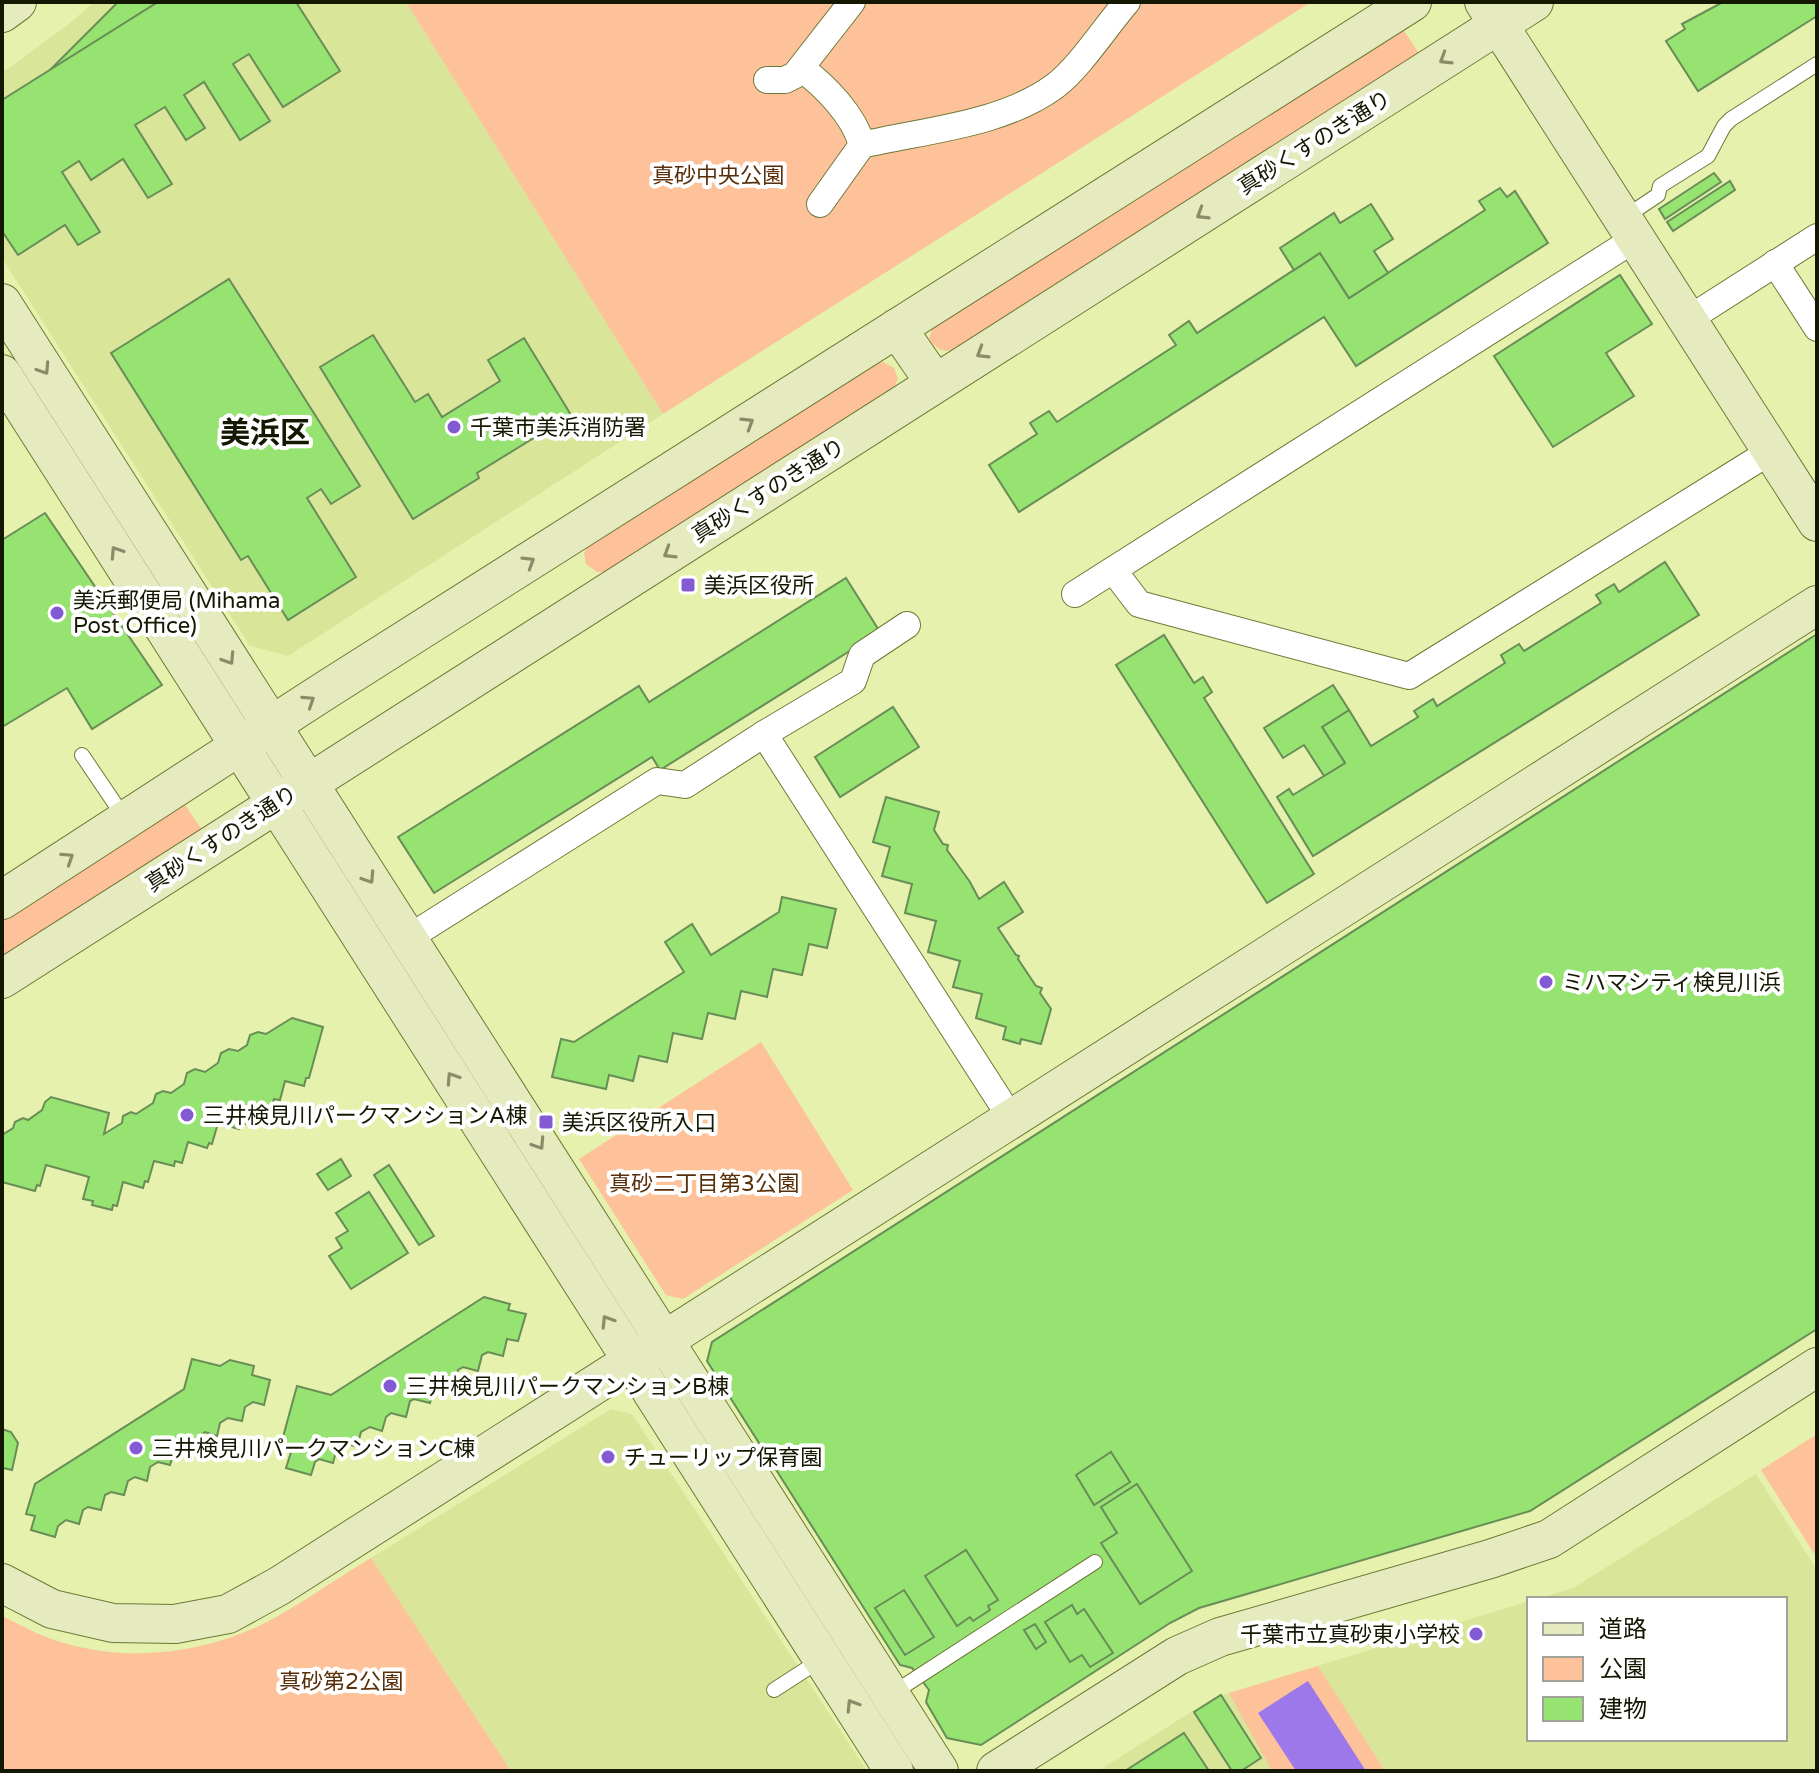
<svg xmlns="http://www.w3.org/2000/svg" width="1819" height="1773" font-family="'Varela Round','Noto Sans JP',sans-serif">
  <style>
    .built { fill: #d9e69a }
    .green { fill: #fdc299 }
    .water { fill: #9c78ea }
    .building { fill: #97e372; stroke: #688d57; stroke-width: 2 }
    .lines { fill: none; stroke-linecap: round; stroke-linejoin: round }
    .lane-casing { stroke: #6f7837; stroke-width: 16 }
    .street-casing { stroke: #6f7837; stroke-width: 28 }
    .secondary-casing { stroke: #6f7837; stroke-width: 40 }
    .lane { stroke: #fff; stroke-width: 14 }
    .street { stroke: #fff; stroke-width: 26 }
    .secondary { stroke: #e6ebbf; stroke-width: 38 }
    .oneway { stroke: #888c69 }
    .poi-dot { fill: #845ad3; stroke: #fff; stroke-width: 3 }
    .labels { text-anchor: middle; stroke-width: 8; stroke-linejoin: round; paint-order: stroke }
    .street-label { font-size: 22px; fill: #151800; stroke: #fff }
    .park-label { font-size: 22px; fill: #592f0a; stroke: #fff }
    .poi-label { font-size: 22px; fill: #151800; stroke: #fff; text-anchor: start }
    .district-label { font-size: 30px; font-weight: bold; fill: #151800; stroke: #fff }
  </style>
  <rect width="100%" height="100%" fill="#e5f1ac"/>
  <!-- built -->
  <g class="built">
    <path d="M94 2H406L663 414 288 656 250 646 2 258V73L69 24Z"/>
    <path d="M611 1409 632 1414 867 1771H511L371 1558Z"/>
    <path d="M1756 1474 1817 1570V1771H1098L1213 1698 1529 1601V1739H1785V1599H1537L1573 1588Z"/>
  </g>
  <!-- green -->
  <g class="green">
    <path d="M406 2H1311L663 414Z"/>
    <path d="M1401 26 1420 55 963 345C947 353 940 354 929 339L933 326Z"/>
    <path d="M883 362 894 368 898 379 893 390 608 572H597L586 564 584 553 589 544 871 365Z"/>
    <path d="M183 802 202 830 2 960V919Z"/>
    <path d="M761 1042 853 1190 683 1299 666 1295 579 1159Z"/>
    <path d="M1817 1434V1558L1761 1470Z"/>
    <path d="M371 1558 511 1771H2V1616C22 1626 42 1637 64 1643 128 1662 201 1654 261 1625 299 1606 335 1579 371 1558Z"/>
    <path d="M1318 1666 1385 1771H1272L1229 1693Z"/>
  </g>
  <!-- water -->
  <path class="water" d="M1308 1681 1366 1771H1296L1258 1713Z"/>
  <!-- building -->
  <g class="building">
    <path d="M118 2H158L49 71Z"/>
    <path d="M158 2H296L340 71 283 107 249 54 233 64 270 121 240 140 204 82 184 95 205 128 186 140 165 107 135 125 172 184 148 198 123 159 91 180 79 161 62 172 100 232 78 245 65 225 18 255 2 231V100Z"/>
    <path d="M1723 2H1817V16L1698 91 1666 41 1685 29 1682 24Z"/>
    <path d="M1714 173 1721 182 1665 219 1659 209Z"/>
    <path d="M1730 181 1735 190 1673 231 1667 222Z"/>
    <path d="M1500 188 1507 197 1515 191 1548 243 1356 366 1324 317 1019 512 989 465 1037 434 1030 423 1049 411 1057 422 1176 345 1169 335 1189 321 1197 333 1320 253 1349 298 1485 210 1479 201Z"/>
    <path d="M1371 204 1393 239 1374 251 1388 273 1349 298 1320 253 1294 270 1280 248 1334 213 1340 223Z"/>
    <path d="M1620 275 1652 324 1606 353 1634 396 1553 447 1494 356Z"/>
    <path d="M229 279 360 486 331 504 321 489 307 498 356 577 288 620 248 556 241 560 111 353Z"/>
    <path d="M373 335 415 402 428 394 442 417 500 381 488 360 524 338 571 415 477 473 479 478 413 519 320 367Z"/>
    <path d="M45 513 162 685 92 729 67 688 2 727V540Z"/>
    <path d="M1665 562 1699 615 1313 856 1277 797 1289 789 1293 795 1345 763 1322 727 1349 710 1371 746 1418 717 1414 711 1433 699 1437 706 1505 663 1501 655 1519 644 1524 651 1601 603 1596 595 1614 584 1619 592Z"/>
    <path d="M846 578 880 632 660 770 652 757 434 893 398 837 639 686 649 702Z"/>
    <path d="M1817 634V1329L1530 1511 1199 1608 1170 1623 981 1745 947 1738 926 1702 929 1690 912 1668 900 1665 707 1361 712 1342Z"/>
    <path d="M1164 635 1194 683 1203 677 1212 692 1204 698 1314 874 1267 903 1116 665Z"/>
    <path d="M1333 685 1349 710 1322 727 1345 763 1324 776 1304 745 1283 758 1264 728Z"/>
    <path d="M893 707 919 747 840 797 815 757Z"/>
    <path d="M886 797 939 812 934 830 943 844 948 845 947 850 970 882 979 899 1004 882 1023 912 998 928 1016 955 1019 956 1018 959 1036 986 1042 988 1040 993 1051 1009 1041 1044 1021 1039 1020 1044 1003 1039 1006 1027 976 1018 982 994 953 987 960 961 928 952 936 921 905 913 912 884 882 876 890 847 873 842Z"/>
    <path d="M782 897 836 909 827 948 809 944 802 975 773 969 767 997 741 991 735 1019 708 1013 702 1039 673 1033 667 1062 639 1056 633 1081 609 1075 606 1089 552 1077 561 1039 574 1042 684 972 665 942 692 924 711 955 779 912Z"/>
    <path d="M292 1018 323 1027 309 1078H306L304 1086 285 1081 280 1100 274 1099 271 1107 252 1102 245 1124 241 1123 239 1129 218 1123 212 1144 209 1143 207 1148 188 1142 182 1163 175 1161 174 1166 154 1161 148 1182 145 1181 143 1188 123 1182 117 1206 113 1205 112 1210 92 1205 93 1201 83 1199 89 1177 46 1165 40 1186 37 1185 35 1191 2 1182V1135L13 1128 15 1122 23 1118 28 1120 42 1110 45 1102 51 1097 109 1113 104 1134 122 1123 123 1116 131 1112 136 1114 153 1103 156 1094 163 1091 171 1093 184 1084 187 1073 195 1069 205 1072 218 1063 221 1053 229 1049 238 1051 247 1045 250 1035 258 1032 266 1034Z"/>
    <path d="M341 1159 351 1176 328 1190 317 1174Z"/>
    <path d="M389 1165 434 1236 419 1245 374 1175Z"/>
    <path d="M369 1192 408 1253 351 1289 329 1256 342 1248 336 1238 348 1231 336 1213Z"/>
    <path d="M484 1297 510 1304 508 1310 526 1314 518 1341 507 1339 503 1356 488 1352 482 1355 478 1371 463 1367 458 1370 454 1386 440 1382 435 1386 430 1403 414 1399 410 1401 406 1417 391 1413 386 1417 382 1431 370 1427 361 1432 357 1447 344 1443 337 1448 333 1463 319 1459 315 1462 311 1475 286 1468 291 1452 280 1448 297 1386 331 1395Z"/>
    <path d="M192 1359 220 1366 230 1360 254 1366 252 1375 270 1380 264 1405 253 1402 245 1407 242 1421 228 1418 220 1423 217 1436 205 1432 198 1437 195 1450 183 1446 174 1452 170 1465 158 1462 150 1467 147 1481 135 1477 128 1481 124 1495 111 1492 105 1495 101 1510 88 1507 83 1510 79 1524 66 1520 58 1526 55 1537 31 1530 35 1516 26 1514 35 1484 184 1389Z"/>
    <path d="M2 1429 11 1432 18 1443 12 1470 3 1468 2 1472Z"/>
    <path d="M1111 1452 1130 1482 1094 1505 1076 1475Z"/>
    <path d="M1137 1484 1192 1571 1140 1604 1101 1543 1117 1533 1101 1507Z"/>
    <path d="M966 1550 998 1600 988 1606 990 1610 973 1621 970 1617 957 1626 925 1576Z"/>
    <path d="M904 1590 934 1637 905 1655 875 1608Z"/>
    <path d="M1072 1605 1077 1614 1084 1609 1113 1653 1090 1667 1082 1655 1070 1662 1045 1622Z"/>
    <path d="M1035 1624 1046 1642 1036 1649 1024 1630Z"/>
    <path d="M1221 1695 1261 1758 1241 1771H1232L1194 1712Z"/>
    <path d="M1184 1733 1209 1771H1125Z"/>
  </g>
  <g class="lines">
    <defs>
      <g id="lane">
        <path d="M1625 217 1658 195 1660 186 1708 156 1724 126 1731 119 1817 64"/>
        <path d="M82 755 126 820"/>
        <path d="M774 1690 822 1659"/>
        <path d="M890 1695 1095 1562"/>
      </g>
      <g id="street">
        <path d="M801 68C825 86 854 115 862 145"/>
        <path d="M767 80H785L795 75 852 2"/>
        <path d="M820 204 862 145C925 130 1002 125 1055 86 1080 67 1106 26 1127 2"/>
        <path d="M1775 263 1817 328"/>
        <path d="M1687 320 1817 237"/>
        <path d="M1113 570 1139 604 1409 676 1755 461"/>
        <path d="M1075 594 1619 249"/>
        <path d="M764 734 1000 1101"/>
        <path d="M424 928 657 781 685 785 764 734 853 681 862 655 907 625"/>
      </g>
      <g id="secondary">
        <path d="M1484 2 1817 522"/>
        <path d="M2 13 17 2"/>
        <path d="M2 303 939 1771"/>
        <path d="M897 328 935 383"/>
        <path d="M2 374 894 1771"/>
        <path d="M2 900 326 690 1412 2"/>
        <path d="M2 979 1534 2"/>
        <path d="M2 1583 52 1609 113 1623 175 1624 228 1614 279 1586 1817 605"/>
        <path d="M996 1771 1177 1656 1220 1637 1490 1559 1549 1539 1817 1367"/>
      </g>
    </defs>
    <!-- lane casing -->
    <use href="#lane" class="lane-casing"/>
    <!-- street casing -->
    <use href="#street" class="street-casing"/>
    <!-- secondary casing -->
    <use href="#secondary" class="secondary-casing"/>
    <!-- lane -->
    <use href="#lane" class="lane"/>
    <!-- street -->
    <use href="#street" class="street"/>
    <!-- secondary -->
    <use href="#secondary" class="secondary"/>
  </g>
  <!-- one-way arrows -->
  <defs><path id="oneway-chevron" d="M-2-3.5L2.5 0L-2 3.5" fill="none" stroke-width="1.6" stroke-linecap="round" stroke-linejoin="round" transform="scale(2)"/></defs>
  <g class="oneway">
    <use href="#oneway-chevron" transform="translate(1445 59) rotate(148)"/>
    <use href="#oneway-chevron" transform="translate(1202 214) rotate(148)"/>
    <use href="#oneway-chevron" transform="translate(982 353) rotate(148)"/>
    <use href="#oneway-chevron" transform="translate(44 369) rotate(57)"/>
    <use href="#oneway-chevron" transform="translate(748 423) rotate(-32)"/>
    <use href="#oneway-chevron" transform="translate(116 552) rotate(-123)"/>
    <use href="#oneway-chevron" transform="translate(669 553) rotate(148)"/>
    <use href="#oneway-chevron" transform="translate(529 562) rotate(-32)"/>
    <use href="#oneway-chevron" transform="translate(229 659) rotate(57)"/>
    <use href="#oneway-chevron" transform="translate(309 701) rotate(-33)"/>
    <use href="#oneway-chevron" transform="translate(68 858) rotate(-33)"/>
    <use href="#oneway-chevron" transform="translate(369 878) rotate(57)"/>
    <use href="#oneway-chevron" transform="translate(452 1078) rotate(-123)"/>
    <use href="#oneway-chevron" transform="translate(539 1144) rotate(57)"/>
    <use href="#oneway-chevron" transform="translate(607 1321) rotate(-122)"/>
    <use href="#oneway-chevron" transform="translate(852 1705) rotate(-122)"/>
  </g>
  <!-- markers -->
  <g class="poi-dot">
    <circle cx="454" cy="427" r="8"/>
    <rect x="680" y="577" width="16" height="16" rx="4"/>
    <circle cx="57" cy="613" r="8"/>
    <circle cx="1546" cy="982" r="8"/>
    <circle cx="187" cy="1115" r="8"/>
    <rect x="538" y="1114" width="16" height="16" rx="4"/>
    <circle cx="390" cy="1386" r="8"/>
    <circle cx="136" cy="1448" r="8"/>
    <circle cx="608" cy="1457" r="8"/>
    <circle cx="1476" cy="1634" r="8"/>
  </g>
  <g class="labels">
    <!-- street labels -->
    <g class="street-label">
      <text transform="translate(1314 142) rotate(-32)" y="8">真砂くすのき通り</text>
      <text transform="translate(768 490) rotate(-32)" y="8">真砂くすのき通り</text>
      <text transform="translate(221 838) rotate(-33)" y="8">真砂くすのき通り</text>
    </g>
    <!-- park labels -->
    <g class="park-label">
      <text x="718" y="183">真砂中央公園</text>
      <text x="704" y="1191">真砂二丁目第3公園</text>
      <text x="341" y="1689">真砂第2公園</text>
    </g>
    <!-- poi labels -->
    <g class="poi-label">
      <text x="470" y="435">千葉市美浜消防署</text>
      <text x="704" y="593">美浜区役所</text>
      <text x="73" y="608">美浜郵便局 (Mihama<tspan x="73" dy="25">Post Office)</tspan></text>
      <text x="1562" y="990">ミハマシティ検見川浜</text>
      <text x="203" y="1123">三井検見川パークマンションA棟</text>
      <text x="562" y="1130">美浜区役所入口</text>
      <text x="406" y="1394">三井検見川パークマンションB棟</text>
      <text x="152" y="1456">三井検見川パークマンションC棟</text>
      <text x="624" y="1465">チューリップ保育園</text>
      <text x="1460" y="1642" text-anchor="end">千葉市立真砂東小学校</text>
    </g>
    <!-- district labels -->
    <g class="district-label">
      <text x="265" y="443">美浜区</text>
    </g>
  </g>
  <!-- border -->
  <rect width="1819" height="1773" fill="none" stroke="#151800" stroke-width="8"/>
  <!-- legend -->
  <rect x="1527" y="1597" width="260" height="144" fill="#ffffff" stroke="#a1a399" stroke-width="2"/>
  <rect x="1543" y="1623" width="40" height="12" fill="#e6ebbf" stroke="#a1a399" stroke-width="2"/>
  <text x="1599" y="1637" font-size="24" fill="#151800">道路</text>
  <rect x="1543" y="1657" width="40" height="24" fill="#fdc299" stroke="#a1a399" stroke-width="2"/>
  <text x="1599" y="1677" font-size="24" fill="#151800">公園</text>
  <rect x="1543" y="1697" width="40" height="24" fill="#97e372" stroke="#a1a399" stroke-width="2"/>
  <text x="1599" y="1717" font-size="24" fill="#151800">建物</text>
</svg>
